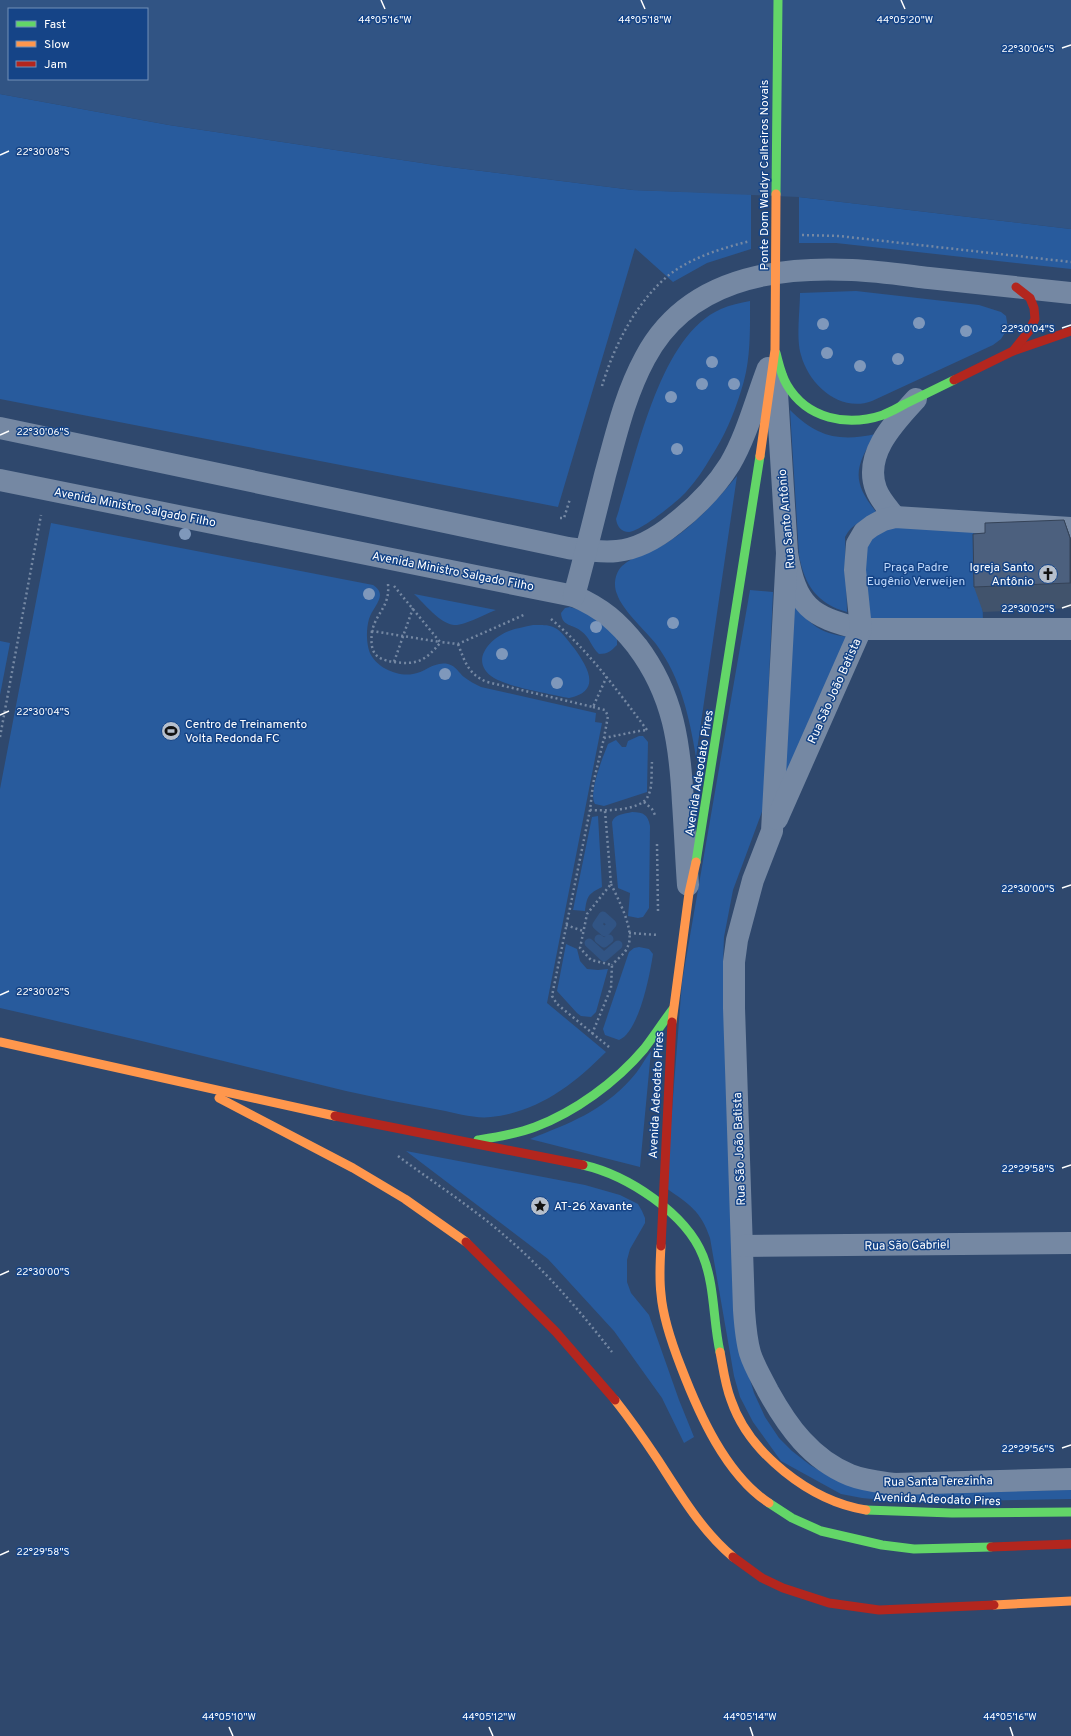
<svg xmlns="http://www.w3.org/2000/svg" width="1071" height="1736" font-family="Overpass,sans-serif">
  <style>
    .green { fill: #285b9d }
    .water { fill: #315484; fill-rule: evenodd }
    .lines { fill: none; stroke-linecap: round; stroke-linejoin: round }
    .stream { stroke: #315484; stroke-width: 9 }
    .path { stroke: #7588a3; stroke-width: 2.5; stroke-dasharray: 2 3; stroke-linecap: butt }
    .street { stroke: #7588a3; stroke-width: 22 }
    .fast { stroke: #63d668; stroke-width: 9 }
    .slow { stroke: #ff974d; stroke-width: 9 }
    .jam { stroke: #b3261e; stroke-width: 9 }
    .tree { fill: #7f98bb }
    .wall { fill: #41536c }
    .shaded-wall { fill: #354358 }
    .building { fill: #4c607e; stroke: #354358 }
    .ticks { fill: none; stroke: #fff; stroke-width: 1.5 }
    .labels { text-anchor: middle; stroke-width: 3; stroke-linejoin: round; paint-order: stroke }
    .street-label { font-size: 12px; fill: #fff; stroke: #154487 }
    .park-label { font-size: 12px; fill: #c0d9fb; stroke: #154487 }
    .poi-label { font-size: 12px; fill: #fff; stroke: #154487; text-anchor: start }
    .ticks-label { font-size: 10px; text-anchor: middle; fill: #fff; stroke: #154487; stroke-width: 3; stroke-linejoin: round; paint-order: stroke }
  </style>
  <rect width="100%" height="100%" fill="#2f486d"/>
  <!-- green -->
  <g class="green">
    <path d="M0 94 169 125 442 166 633 190 751 194V249L707 263 673 282 635 248 558 507 0 399Z"/>
    <path d="M799 197 1071 229V269L836 243H799Z"/>
    <path d="M856 291 979 305 1001 312 1006 316 1008 328 1001 339 993 345 872 401C840 413 809 385 801 355 796 339 800 310 800 293Z"/>
    <path d="M750 301C750 331 751 362 741 391 734 414 724 437 711 457 704 469 696 481 686 492 678 501 641 531 629 532 621 532 617 526 616 519 636 460 658 336 721 309 730 305 740 303 750 301Z"/>
    <path d="M790 410C817 437 839 442 876 434 854 467 851 482 878 514 864 520 852 523 845 537L847 612C817 604 804 584 799 555Z"/>
    <path d="M737 476 696 757C689 716 681 678 656 644 645 630 622 610 617 594 613 585 615 573 622 566 634 555 651 552 665 544 694 526 715 502 737 476Z"/>
    <path d="M51 523 373 585C389 595 373 606 369 619 366 629 366 646 371 655 378 668 398 677 413 674 426 672 434 661 448 664 456 666 459 673 464 677 469 681 475 684 481 687L596 713 595 722 602 723 547 1003 606 1052C573 1085 538 1112 491 1117 475 1119 456 1113 440 1110 409 1104 377 1098 346 1091 231 1063 116 1034 0 1008V789Z"/>
    <path d="M876 528H981L983 625 869 622 860 548Z"/>
    <path d="M750 590 773 592 763 809 733 890 724 937 723 964 748 1373 754 1393 765 1417 779 1438 792 1451 810 1465 829 1476 902 1492 1071 1490V1499L902 1502 862 1498 841 1494 781 1461 753 1422 740 1397 734 1376 710 1238C701 1211 689 1204 666 1188L682 982Z"/>
    <path d="M414 594 496 610C485 614 464 626 454 625 439 623 425 604 414 594Z"/>
    <path d="M789 597C809 623 816 633 849 637L781 791Z"/>
    <path d="M570 607 586 612 617 636V645C611 651 608 654 599 654 591 647 590 637 581 631 573 624 562 627 561 613L565 608Z"/>
    <path d="M533 625C541 625 550 624 557 629 564 634 569 642 574 648 587 666 603 691 569 698 551 694 509 687 494 678 469 663 488 639 509 631 516 628 525 627 533 625Z"/>
    <path d="M0 641 10 643 0 695Z"/>
    <path d="M639 736H643L648 742 647 792 604 806 595 804C588 793 603 757 608 744L616 740 622 747H626L628 741Z"/>
    <path d="M632 812C644 812 648 815 650 826L649 908 643 917 638 918 628 916 630 893 618 888 612 822C615 814 624 814 632 812Z"/>
    <path d="M598 816 602 887C588 894 587 896 585 911L573 910 592 817Z"/>
    <path d="M566 944 577 949 580 961 587 969 598 970 608 969 596 1012 591 1017 581 1016 577 1013 557 991Z"/>
    <path d="M639 947 649 949 653 954C650 974 639 1032 619 1040L605 1035 603 1029 629 952 634 948Z"/>
    <path d="M651 1051 640 1167 530 1139C570 1123 601 1112 631 1079 639 1071 644 1060 651 1051Z"/>
    <path d="M406 1151 585 1185 620 1195 638 1204 642 1211 645 1218V1223L630 1249 627 1260V1282L631 1293 649 1315 679 1400 694 1437 684 1443 662 1398 614 1331 548 1259Z"/>
  </g>
  <!-- water -->
  <path class="water" d="M0 0H1071V229L799 197 633 190 442 166 169 125 0 94ZM9 9H147V79H9Z"/>
  <g class="lines">
    <!-- stream -->
    <g class="stream">
      <path d="M603 916 612 924 605 932 597 925Z"/>
      <path d="M599 939 604 943 609 939"/>
      <path d="M589 943 604 957 618 945"/>
    </g>
    <!-- path -->
    <g class="path">
      <path d="M802 235 839 236 1071 262"/>
      <path d="M602 386C614 346 636 302 669 275 692 257 723 248 750 241"/>
      <path d="M560 518H564L570 499"/>
      <path d="M388 584C390 607 377 611 372 631L440 642"/>
      <path d="M394 586 440 642 458 644 526 614"/>
      <path d="M551 619C589 651 617 690 647 730"/>
      <path d="M372 631C370 651 373 659 394 662L413 608"/>
      <path d="M458 644C465 662 468 674 487 682L593 707 607 676"/>
      <path d="M394 662C417 665 425 661 440 643"/>
      <path d="M593 707 605 710 608 716 604 738"/>
      <path d="M0 737 41 515"/>
      <path d="M644 802 652 809 656 817"/>
      <path d="M590 810C604 811 642 811 648 796 653 787 651 772 652 762"/>
      <path d="M657 844 658 911"/>
      <path d="M611 884C618 899 635 930 628 946 626 953 616 960 612 965"/>
      <path d="M566 925 583 931"/>
      <path d="M629 933 658 935"/>
      <path d="M592 1034 611 988 612 965 591 960 580 948 587 914 611 884 605 811"/>
      <path d="M609 1047 557 1004 552 996 553 991 590 810 593 784 604 738 639 731 648 730"/>
      <path d="M398 1156C434 1183 472 1207 505 1236 545 1270 580 1311 612 1352"/>
    </g>
    <!-- street -->
    <g class="street">
      <path d="M776 377 787 553C796 606 810 617 861 629H1071"/>
      <path d="M0 428 568 548C584 550 601 553 617 551 638 549 658 537 674 524 696 507 715 488 730 464 747 435 756 399 768 368"/>
      <path d="M0 480 574 596C602 608 618 622 637 646 674 695 680 745 683 803 685 831 686 858 688 885"/>
      <path d="M895 517C888 508 880 500 876 489 863 454 895 422 916 399"/>
      <path d="M787 553 772 831 753 880 737 940 734 962V1008L744 1310C745 1324 746 1339 750 1353 754 1366 762 1379 768 1391 788 1427 811 1459 850 1475 865 1481 880 1482 895 1484L1071 1479"/>
      <path d="M574 596C585 556 595 515 605 475 616 435 625 395 645 358 686 280 772 266 852 270 877 271 904 275 929 278 977 283 1024 288 1071 293"/>
      <path d="M777 819 861 629 855 570 857 544 864 532 872 526 883 520 895 517 1071 528"/>
      <path d="M742 1246 1071 1243"/>
    </g>
    <!-- fast -->
    <g class="fast">
      <path d="M776 194 778 0"/>
      <path d="M776 353C779 364 781 375 787 385 807 419 847 427 883 415 890 412 898 408 905 404 921 396 938 388 954 380"/>
      <path d="M696 862 760 456"/>
      <path d="M478 1140C497 1137 517 1134 535 1127 575 1112 616 1082 644 1049 654 1036 663 1022 673 1009"/>
      <path d="M583 1165C627 1175 686 1213 703 1256 715 1286 713 1321 720 1352"/>
      <path d="M769 1503 792 1518 821 1531 882 1545 914 1549 991 1547"/>
      <path d="M866 1510 952 1513 1071 1512"/>
    </g>
    <!-- slow -->
    <g class="slow">
      <path d="M760 456 775 350 776 194"/>
      <path d="M672 1022 689 893 696 862"/>
      <path d="M0 1042 335 1116"/>
      <path d="M219 1098 353 1168 405 1199 466 1242"/>
      <path d="M661 1246C660 1262 659 1278 661 1294 663 1319 672 1344 681 1367 699 1414 726 1475 769 1503"/>
      <path d="M720 1352C723 1367 725 1385 731 1400 749 1453 810 1501 866 1510"/>
      <path d="M615 1400C630 1419 644 1439 658 1460 680 1494 701 1530 733 1557"/>
      <path d="M994 1605 1071 1601"/>
    </g>
    <!-- jam -->
    <g class="jam">
      <path d="M1013 351 1071 331"/>
      <path d="M954 380 1013 351 1029 331 1035 319 1034 308 1030 298 1016 287"/>
      <path d="M335 1116 583 1165"/>
      <path d="M466 1242 556 1332 615 1400"/>
      <path d="M661 1246 672 1022"/>
      <path d="M991 1547 1071 1544"/>
      <path d="M733 1557 762 1578 783 1588 829 1603 879 1610 994 1605"/>
    </g>
  </g>
  <!-- trees -->
  <g class="tree">
    <circle cx="919" cy="323" r="6"/>
    <circle cx="823" cy="324" r="6"/>
    <circle cx="966" cy="331" r="6"/>
    <circle cx="827" cy="353" r="6"/>
    <circle cx="898" cy="359" r="6"/>
    <circle cx="712" cy="362" r="6"/>
    <circle cx="860" cy="366" r="6"/>
    <circle cx="702" cy="384" r="6"/>
    <circle cx="734" cy="384" r="6"/>
    <circle cx="671" cy="397" r="6"/>
    <circle cx="677" cy="449" r="6"/>
    <circle cx="185" cy="534" r="6"/>
    <circle cx="369" cy="594" r="6"/>
    <circle cx="673" cy="623" r="6"/>
    <circle cx="596" cy="627" r="6"/>
    <circle cx="502" cy="654" r="6"/>
    <circle cx="445" cy="674" r="6"/>
    <circle cx="557" cy="683" r="6"/>
  </g>
  <!-- wall -->
  <path class="wall" d="M1064 520 1071 539V608L983 612 974 587Z"/>
  <!-- shaded-wall -->
  <path class="shaded-wall" d="M1064 520 1071 539V584L1070 583Z"/>
  <!-- building -->
  <path class="building" d="M1064 520 1070 538V583L974 587 973 534 985 533V523Z"/>
  <!-- ticks -->
  <path class="ticks" d="M381 0 385 9M641 0 645 9M901 0 905 9M1062 48 1071 45M0 155 9 151M1062 328 1071 325M0 435 9 431M1062 608 1071 605M0 715 9 711M1062 888 1071 885M0 995 9 991M1062 1168 1071 1165M0 1275 9 1271M1062 1448 1071 1445M0 1555 9 1551M229 1727 233 1736M489 1727 493 1736M750 1727 753 1736M1010 1727 1013 1736"/>
  <!-- icons -->
  <defs>
    <symbol id="church-disc" viewBox="-11 -11 22 22"><circle r="9.5" fill="#b6bfcc" stroke="#154487"/><path d="M-1.2-6h2.4v3.5h3.3v2.4h-3.3V6h-2.4V-.1h-3.3v-2.4h3.3Z" fill="#111"/></symbol>
    <symbol id="stadium-disc" viewBox="-11 -11 22 22"><circle r="9.5" fill="#b6bfcc" stroke="#154487"/><path d="M0-5a6.5 5 0 1 0 0 10a6.5 5 0 1 0 0-10ZM-3.5-1.8h7v3.6h-7Z" fill="#111"/></symbol>
    <symbol id="sight-disc" viewBox="-11 -11 22 22"><circle r="9.5" fill="#b6bfcc" stroke="#154487"/><path d="M0-6L1.8-2.2L6-1.7L2.9 1.2L3.7 5.4L0 3.3L-3.7 5.4L-2.9 1.2L-6-1.7L-1.8-2.2Z" fill="#111"/></symbol>
  </defs>
  <g fill-rule="evenodd">
    <use href="#church-disc" x="1037" y="563" width="22" height="22"/>
    <use href="#stadium-disc" x="160" y="720" width="22" height="22"/>
    <use href="#sight-disc" x="529" y="1195" width="22" height="22"/>
  </g>
  <g class="labels">
    <!-- street labels -->
    <g class="street-label">
      <text transform="translate(764 175) rotate(-90)" y="4">Ponte Dom Waldyr Calheiros Novais</text>
      <text transform="translate(135 507) rotate(11)" y="4">Avenida Ministro Salgado Filho</text>
      <text transform="translate(786 519) rotate(-95)" y="4">Rua Santo Antônio</text>
      <text transform="translate(453 571) rotate(11)" y="4">Avenida Ministro Salgado Filho</text>
      <text transform="translate(834 691) rotate(-66)" y="4">Rua São João Batista</text>
      <text transform="translate(699 773) rotate(-81)" y="4">Avenida Adeodato Pires</text>
      <text transform="translate(656 1095) rotate(-87)" y="4">Avenida Adeodato Pires</text>
      <text transform="translate(739 1149) rotate(-92)" y="4">Rua São João Batista</text>
      <text transform="translate(907 1245) rotate(-1)" y="4">Rua São Gabriel</text>
      <text transform="translate(938 1481) rotate(-1)" y="4">Rua Santa Terezinha</text>
      <text transform="translate(937 1499) rotate(2)" y="4">Avenida Adeodato Pires</text>
    </g>
    <!-- park labels -->
    <g class="park-label">
      <text x="916" y="571">Praça Padre<tspan x="916" dy="14">Eugênio Verweijen</tspan></text>
    </g>
    <!-- poi labels -->
    <g class="poi-label">
      <text x="1034" y="571" text-anchor="end">Igreja Santo<tspan x="1034" dy="14">Antônio</tspan></text>
      <text x="185" y="728">Centro de Treinamento<tspan x="185" dy="14">Volta Redonda FC</tspan></text>
      <text x="554" y="1210">AT-26 Xavante</text>
    </g>
  </g>
  <g class="ticks-label">
    <text x="645" y="23">44°05'18"W</text>
    <text x="385" y="23">44°05'16"W</text>
    <text x="905" y="23">44°05'20"W</text>
    <text x="1028" y="52">22°30'06"S</text>
    <text x="43" y="155">22°30'08"S</text>
    <text x="1028" y="332">22°30'04"S</text>
    <text x="43" y="435">22°30'06"S</text>
    <text x="1028" y="612">22°30'02"S</text>
    <text x="43" y="715">22°30'04"S</text>
    <text x="1028" y="892">22°30'00"S</text>
    <text x="43" y="995">22°30'02"S</text>
    <text x="1028" y="1172">22°29'58"S</text>
    <text x="43" y="1275">22°30'00"S</text>
    <text x="1028" y="1452">22°29'56"S</text>
    <text x="43" y="1555">22°29'58"S</text>
    <text x="229" y="1720">44°05'10"W</text>
    <text x="489" y="1720">44°05'12"W</text>
    <text x="750" y="1720">44°05'14"W</text>
    <text x="1010" y="1720">44°05'16"W</text>
  </g>
  <!-- legend -->
  <rect x="8" y="8" width="140" height="72" fill="#154487" stroke="#738fb7"/>
  <rect x="16" y="21" width="20" height="6" fill="#63d668" stroke="#738fb7"/>
  <text x="44" y="28" font-size="12" fill="#ffffff">Fast</text>
  <rect x="16" y="41" width="20" height="6" fill="#ff974d" stroke="#738fb7"/>
  <text x="44" y="48" font-size="12" fill="#ffffff">Slow</text>
  <rect x="16" y="61" width="20" height="6" fill="#b3261e" stroke="#738fb7"/>
  <text x="44" y="68" font-size="12" fill="#ffffff">Jam</text>
</svg>
